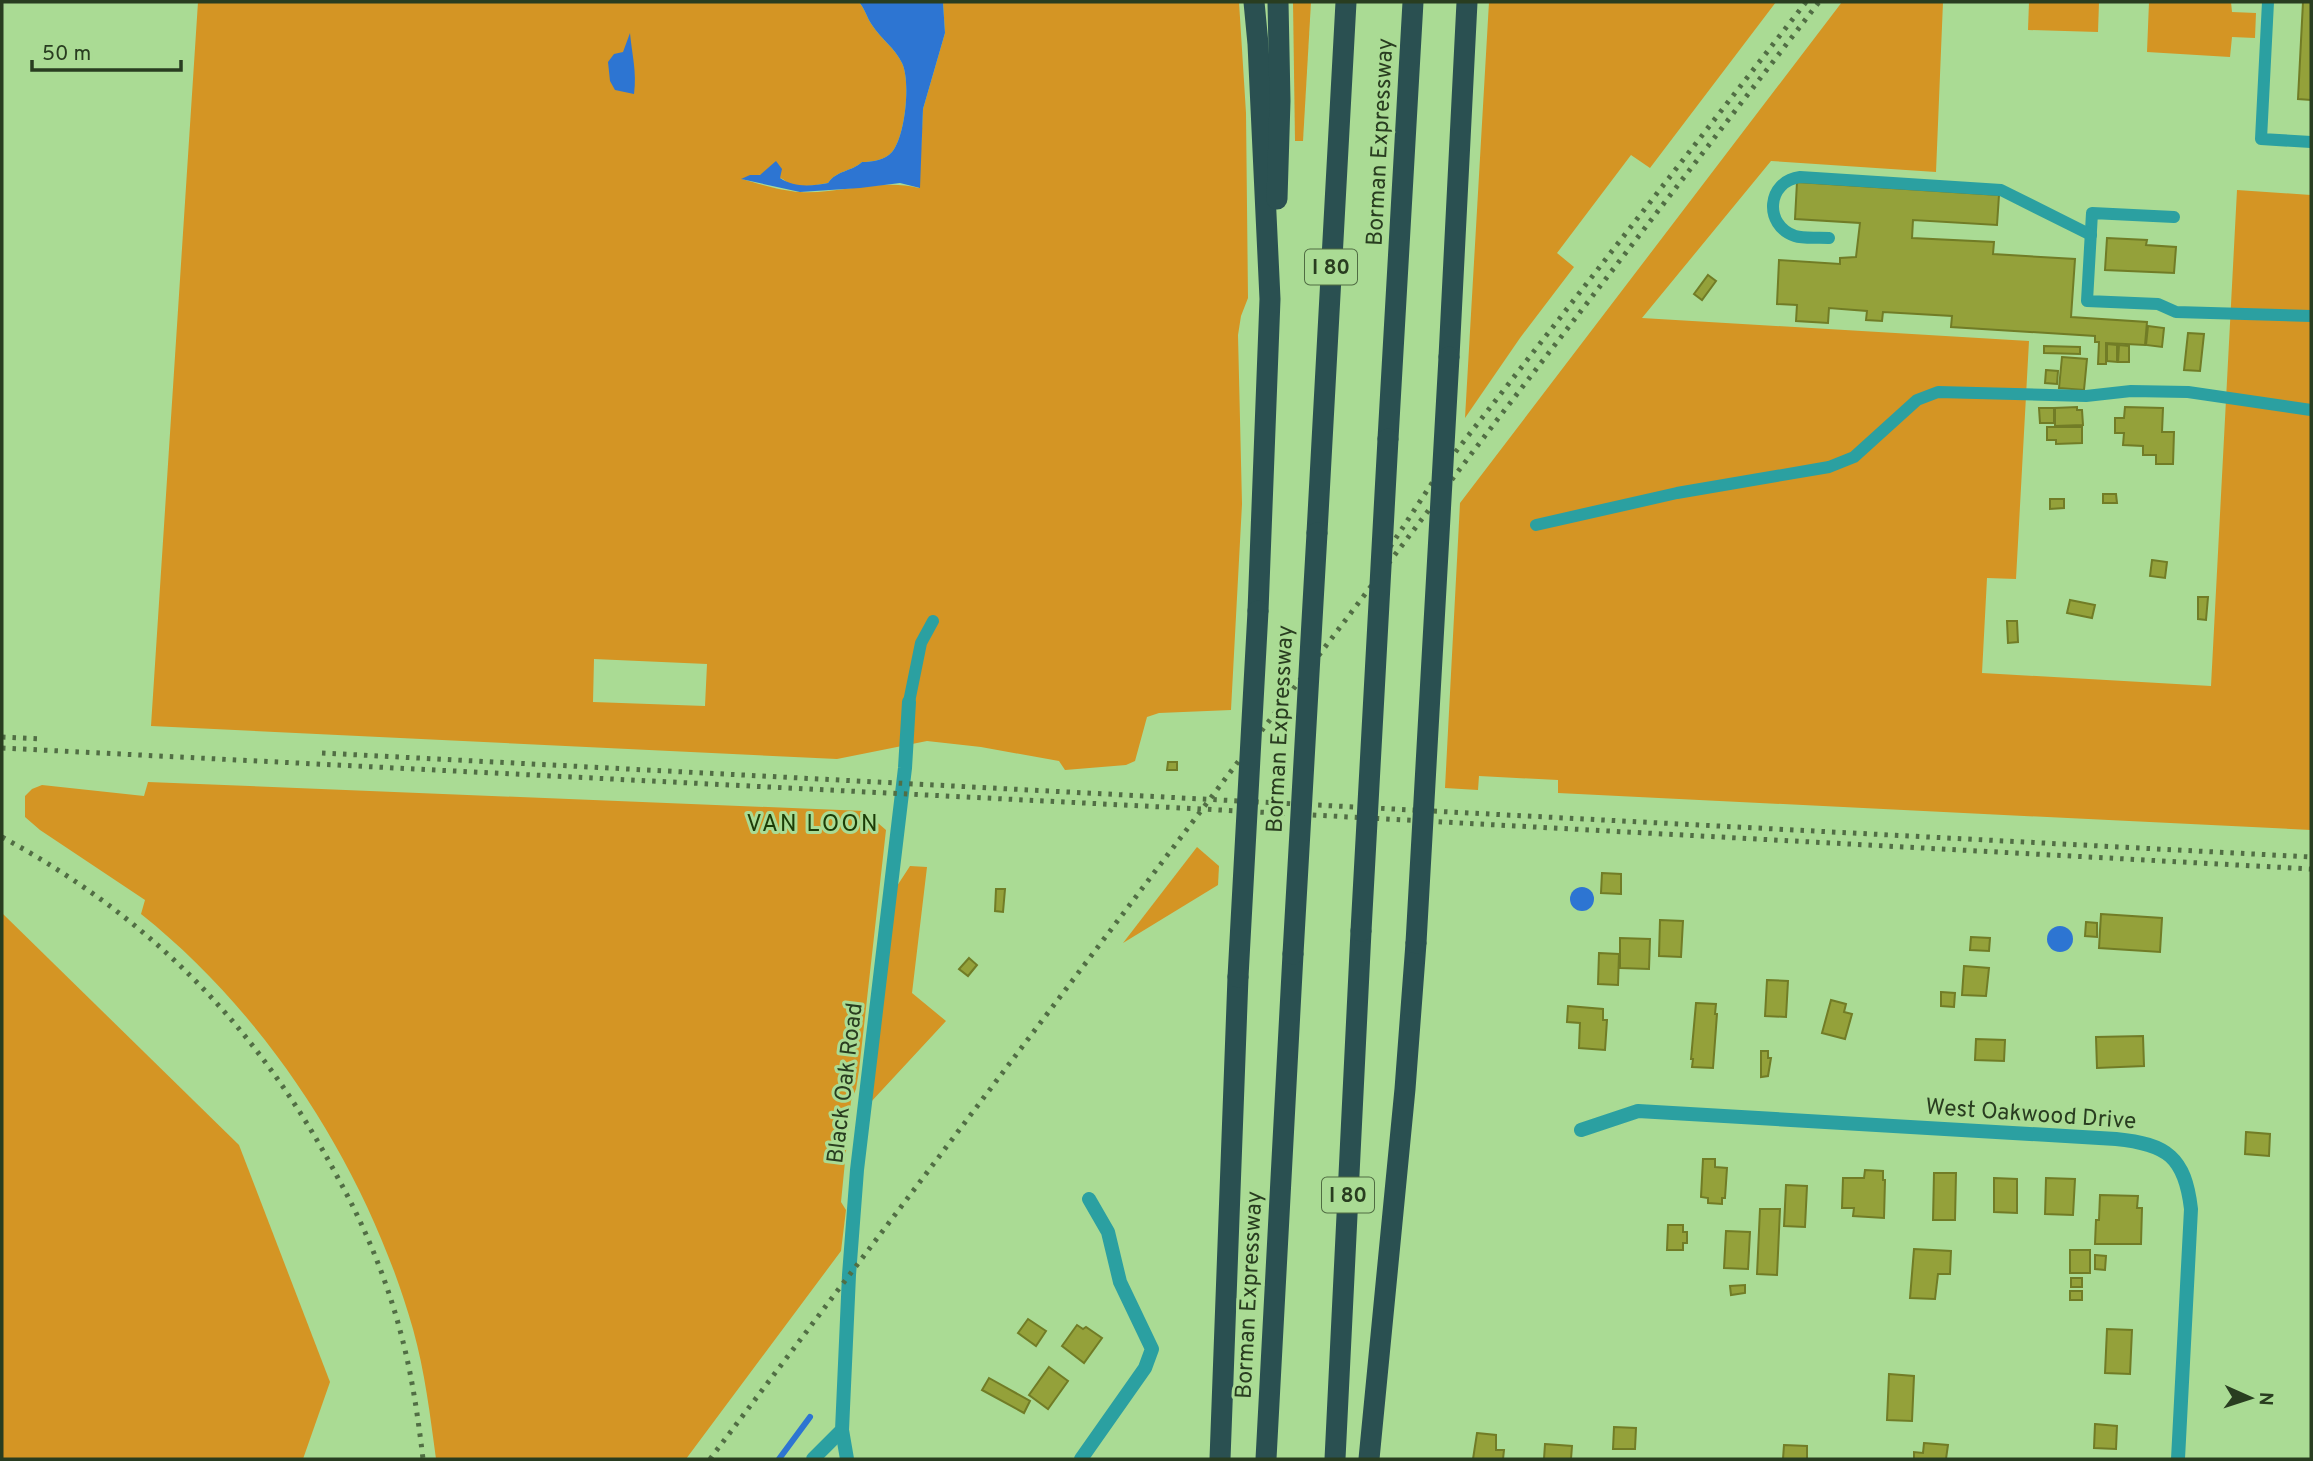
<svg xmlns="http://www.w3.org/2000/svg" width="2313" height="1461" font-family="Overpass,sans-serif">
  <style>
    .green { fill: #d49524; fill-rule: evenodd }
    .water { fill: #2d75d2 }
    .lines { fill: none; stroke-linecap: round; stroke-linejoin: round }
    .stream { stroke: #2d75d2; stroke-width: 6 }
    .building { fill: #94a13a; stroke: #717c26; stroke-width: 2 }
    .lane { stroke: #2ba0a1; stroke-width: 12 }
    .street { stroke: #2ba0a1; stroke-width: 14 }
    .highway { stroke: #2a5051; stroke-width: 21 }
    .rail { stroke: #516e44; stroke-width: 5; stroke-dasharray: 3.5 7; stroke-linecap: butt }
    .highway-bridge { stroke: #2a5051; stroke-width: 21 }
    .labels { text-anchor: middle; stroke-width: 6; stroke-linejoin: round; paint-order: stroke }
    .shield { fill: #aadb94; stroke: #506c43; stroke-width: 2 }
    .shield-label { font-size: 21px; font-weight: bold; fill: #293d20 }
    .street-label { font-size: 23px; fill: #293d20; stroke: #aadb94 }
    .neighbourhood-label { font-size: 24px; letter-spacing: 2px; fill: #1c3c07; stroke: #aadb94 }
  </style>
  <rect width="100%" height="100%" fill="#aadb94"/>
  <!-- green -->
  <g class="green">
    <path d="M198 2H859C865 9 867 18 872 25 881 39 895 48 902 63 911 82 905 137 892 152 885 160 872 162 862 162 851 172 837 170 828 183 816 185 803 188 790 184 786 182 784 179 780 178 769 173 753 174 742 179 759 184 782 191 800 192 840 194 881 178 919 188L923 109 945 33 943 2H1239L1246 113 1248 298 1241 316 1238 335 1242 504 1231 710 1159 713 1147 717 1135 761 1126 765 1065 770 1059 761 981 747 927 741 837 759 151 726ZM594 659 707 664 705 706 593 702Z"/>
    <path d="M1293 2H1311L1303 141H1295Z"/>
    <path d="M1489 2H1776L1650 168 1631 155 1557 253 1574 267 1520 338 1465 418Z"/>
    <path d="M1842 2H1943L1936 172 1771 161 1642 318 2029 341 2016 579 1987 578 1982 673 2211 686 2237 190 2311 195V830L1558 793V780L1479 776 1478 790 1445 788 1460 503Z"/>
    <path d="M2029 2H2099L2098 32 2028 30Z"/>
    <path d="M2149 2H2231L2232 12 2256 13 2255 38 2232 37 2230 57 2147 52Z"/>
    <path d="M148 782 864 811 886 830 859 1070 856 1089 851 1101 841 1202 846 1210 841 1251 686 1459H436C430 1415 425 1372 413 1329 368 1171 269 1016 141 914L145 900 40 830 25 817V796L32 789 42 785 144 796Z"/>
    <path d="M1197 847 1219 866 1218 885 1123 943Z"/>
    <path d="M910 866 927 867 912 993 946 1021 870 1103 897 886Z"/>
    <path d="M2 913 239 1145 330 1382 303 1459H2Z"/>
  </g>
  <!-- water -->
  <g class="water">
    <path d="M859 2H943L945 33 923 109 920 188 900 183 860 188 800 192 741 179 750 175H760L776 161 782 169 780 178C795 188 811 186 828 183 837 170 851 172 862 162 872 162 885 160 892 152 905 137 911 82 902 63 895 48 881 39 872 25 867 18 865 9 859 2Z"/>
    <path d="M630 33C632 55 637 72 634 94L615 90 610 81 608 62 614 54 623 52Z"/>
    <circle cx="1582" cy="899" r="12"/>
    <circle cx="2060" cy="939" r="13"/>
  </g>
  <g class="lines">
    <!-- stream -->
    <path class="stream" d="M779 1459 810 1417"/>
  </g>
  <!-- building -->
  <g class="building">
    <path d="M2303 2H2311V100L2298 99Z"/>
    <path d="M1797 182 1999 195 1997 225 1913 220 1912 238 1994 242 1993 254 2075 259 2071 317 2147 322 2145 345 2106 343V364H2098L2099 342H2095V336L1951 327 1952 316 1883 312 1882 321 1866 320 1867 311 1829 308 1828 323 1796 321 1797 305 1777 304 1779 260 1840 264V258L1856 257 1860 223 1795 219Z"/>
    <path d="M2107 238 2147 240 2146 245 2176 247 2174 273 2105 270Z"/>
    <path d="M1708 275 1716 281 1702 300 1694 294Z"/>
    <path d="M2148 326 2164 328 2162 347 2146 345Z"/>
    <path d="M2188 333 2204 334 2200 371 2184 370Z"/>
    <path d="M2107 344 2117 345V362L2107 361Z"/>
    <path d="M2119 345 2129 346V362H2118Z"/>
    <path d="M2044 346 2080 347V354L2044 353Z"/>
    <path d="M2062 357 2087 359 2084 390 2059 388Z"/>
    <path d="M2046 370 2058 371 2057 384 2045 383Z"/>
    <path d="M2077 407V410H2082L2083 425 2055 426V408Z"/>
    <path d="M2125 407 2163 408 2162 432H2174L2173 464H2156V455H2143V446L2123 445 2124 433H2115V418H2124Z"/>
    <path d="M2039 408H2054V423H2040Z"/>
    <path d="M2047 427H2082V443L2056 444V440H2047Z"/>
    <path d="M2103 494H2116L2117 503H2103Z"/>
    <path d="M2050 499H2064V508L2050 509Z"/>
    <path d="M2152 560 2167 562 2165 578 2150 576Z"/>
    <path d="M2198 597H2208L2206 620 2198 619Z"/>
    <path d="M2070 600 2095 605 2092 618 2067 613Z"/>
    <path d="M2007 621H2017L2018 642 2008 643Z"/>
    <path d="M1168 762H1177V770H1167Z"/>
    <path d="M1602 873 1621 874V894L1601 893Z"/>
    <path d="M996 889H1005L1003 912 995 911Z"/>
    <path d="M2101 914 2162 918 2160 952 2099 948Z"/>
    <path d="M1660 920 1683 921 1681 957 1659 956Z"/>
    <path d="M2086 922 2097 923V937L2085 936Z"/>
    <path d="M1971 937 1990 938 1989 951 1970 950Z"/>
    <path d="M1620 938 1650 939 1649 969 1620 968Z"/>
    <path d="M1599 953 1619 954 1618 985 1598 984Z"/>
    <path d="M969 958 977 965 968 976 959 969Z"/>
    <path d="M1964 966 1989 968 1986 996 1962 995Z"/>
    <path d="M1767 980 1788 981 1786 1017 1765 1016Z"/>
    <path d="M1941 992 1955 993 1954 1007 1941 1006Z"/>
    <path d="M1831 1000 1846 1004 1844 1012 1852 1014 1845 1039 1822 1033Z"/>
    <path d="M1696 1003 1716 1004 1715 1014H1717L1713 1068 1692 1067 1693 1059H1691Z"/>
    <path d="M1568 1006 1603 1009V1020H1607L1605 1050 1579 1048 1580 1023 1567 1022Z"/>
    <path d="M2143 1036 2144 1066 2097 1068 2096 1037Z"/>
    <path d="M1976 1039 2005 1040 2004 1061 1975 1060Z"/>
    <path d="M1761 1051H1768V1058H1771L1768 1076 1761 1077Z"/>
    <path d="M2246 1132 2270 1134 2269 1156 2245 1154Z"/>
    <path d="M1703 1159H1715V1167L1727 1168 1725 1198H1722V1204L1708 1203V1198L1701 1197Z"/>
    <path d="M1865 1170 1883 1171V1180H1885L1884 1218 1853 1216 1854 1208H1842L1843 1178H1864Z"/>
    <path d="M1934 1173H1956L1955 1220H1933Z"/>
    <path d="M1994 1178 2017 1179V1213L1994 1212Z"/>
    <path d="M2046 1178 2075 1179 2073 1215 2045 1214Z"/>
    <path d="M1786 1185 1807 1186 1805 1227 1784 1226Z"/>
    <path d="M2100 1195 2138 1196 2137 1208H2142L2141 1244H2095L2096 1220H2099Z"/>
    <path d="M1760 1209H1780L1777 1275 1757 1274Z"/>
    <path d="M1668 1225H1683V1232H1687V1243H1683V1250H1667Z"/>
    <path d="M1726 1231 1750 1232 1748 1269 1724 1268Z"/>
    <path d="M1914 1249 1951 1251 1950 1274H1938L1935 1299 1910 1298Z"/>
    <rect x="2070" y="1250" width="20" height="23"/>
    <path d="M2095 1255 2106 1256 2105 1270 2095 1269Z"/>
    <rect x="2071" y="1278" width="11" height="9"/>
    <path d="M1745 1285V1293L1731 1295 1730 1286Z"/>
    <rect x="2070" y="1291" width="12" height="9"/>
    <path d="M1028 1319 1046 1331 1036 1346 1018 1333Z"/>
    <path d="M1077 1325 1083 1329 1086 1327 1102 1338 1084 1363 1062 1346Z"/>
    <path d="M2107 1329 2132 1330 2130 1374 2105 1373Z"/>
    <path d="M1049 1367 1068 1381 1048 1409 1029 1395Z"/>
    <path d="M1889 1374 1914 1376 1912 1421 1887 1420Z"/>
    <path d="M989 1378 1030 1401 1024 1413 982 1390Z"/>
    <path d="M2095 1424 2117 1426 2116 1449 2094 1448Z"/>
    <path d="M1614 1427 1636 1428 1635 1449H1613Z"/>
    <path d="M1477 1433 1496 1435V1450H1504L1503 1459H1473Z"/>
    <path d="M1924 1443 1948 1445 1946 1459H1914V1452L1923 1453Z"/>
    <path d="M1545 1444 1572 1446 1571 1459H1544Z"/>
    <path d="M1784 1445 1807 1446V1459H1783Z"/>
  </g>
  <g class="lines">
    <!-- lane -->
    <g class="lane">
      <path d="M2268 2 2261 139 2311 142"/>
      <path d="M2174 217 2092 213 2087 301 2158 304 2176 312 2311 316"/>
      <path d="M1829 238C1819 237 1804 239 1795 236 1763 225 1767 181 1800 177L2001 190 2091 235"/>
      <path d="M1536 525 1677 493 1829 467 1854 457 1917 400 1938 392 2086 396 2131 391 2188 392 2311 410"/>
      <path d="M909 702 921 643 933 621"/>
    </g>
    <!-- street -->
    <g class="street">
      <path d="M1581 1130 1638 1111 2116 1139C2167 1144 2185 1157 2191 1209L2178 1459"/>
      <path d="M842 1430 847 1459"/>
      <path d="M813 1459 842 1430 849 1275 857 1170 905 768 909 702"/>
      <path d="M1081 1459 1145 1368 1152 1349 1120 1282 1108 1232 1089 1199"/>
    </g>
    <!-- highway -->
    <g class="highway">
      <path d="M1254 2 1258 44 1270 299 1258 611"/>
      <path d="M1277 199 1280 101 1278 2"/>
      <path d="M1449 357 1467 2"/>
      <path d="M1388 439 1413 2"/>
      <path d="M1317 533 1346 2"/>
      <path d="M1220 1459 1238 977"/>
      <path d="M1266 1459 1293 954"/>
      <path d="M1335 1459 1361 931"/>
      <path d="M1369 1459 1405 1089 1416 943"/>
    </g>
    <!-- rail -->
    <g class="rail">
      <path d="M1390 547 1436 477 1806 2"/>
      <path d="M2 737 43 739"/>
      <path d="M2 748 1202 809 2311 869"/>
      <path d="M322 753 2311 857"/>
      <path d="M2 837C151 918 259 1028 338 1178 365 1227 387 1280 401 1334 412 1375 418 1417 423 1459"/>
      <path d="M710 1459 1497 420 1819 2"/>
    </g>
    <!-- highway-bridge -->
    <g class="highway-bridge">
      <path d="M1361 931 1388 439"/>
      <path d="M1416 943 1449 357"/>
      <path d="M1293 954 1317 533"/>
      <path d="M1238 977 1258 611"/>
    </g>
  </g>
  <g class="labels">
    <!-- shield labels -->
    <g class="shield">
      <rect x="1305" y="249.5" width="52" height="35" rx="5"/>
      <rect x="1322" y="1177.5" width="52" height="35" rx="5"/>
    </g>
    <g class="shield-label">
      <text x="1331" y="274">I 80</text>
      <text x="1348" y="1202">I 80</text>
    </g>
    <!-- street labels -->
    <g class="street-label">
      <text transform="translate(1379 142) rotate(-87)" y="8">Borman Expressway</text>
      <text transform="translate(1279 729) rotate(-87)" y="8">Borman Expressway</text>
      <text transform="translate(844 1083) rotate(-83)" y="8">Black Oak Road</text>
      <text transform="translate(2031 1113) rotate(4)" y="8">West Oakwood Drive</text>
      <text transform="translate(1248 1295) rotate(-87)" y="8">Borman Expressway</text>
    </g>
    <!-- neighbourhood labels -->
    <g class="neighbourhood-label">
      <text x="813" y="831">VAN LOON</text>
    </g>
  </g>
  <!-- border -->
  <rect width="2313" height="1461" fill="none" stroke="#293d20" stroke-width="7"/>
  <!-- north arrow -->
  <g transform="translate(2250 1398) rotate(93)" stroke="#aadb94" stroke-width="5" paint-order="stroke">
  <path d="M0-5L12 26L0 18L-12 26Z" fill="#293d20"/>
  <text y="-10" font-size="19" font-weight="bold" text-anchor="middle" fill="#293d20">N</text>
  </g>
  <!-- scale -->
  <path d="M32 60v10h149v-10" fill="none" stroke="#293d20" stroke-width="3.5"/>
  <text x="42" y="60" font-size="21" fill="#293d20" stroke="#aadb94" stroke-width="5" paint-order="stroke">50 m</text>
</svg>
